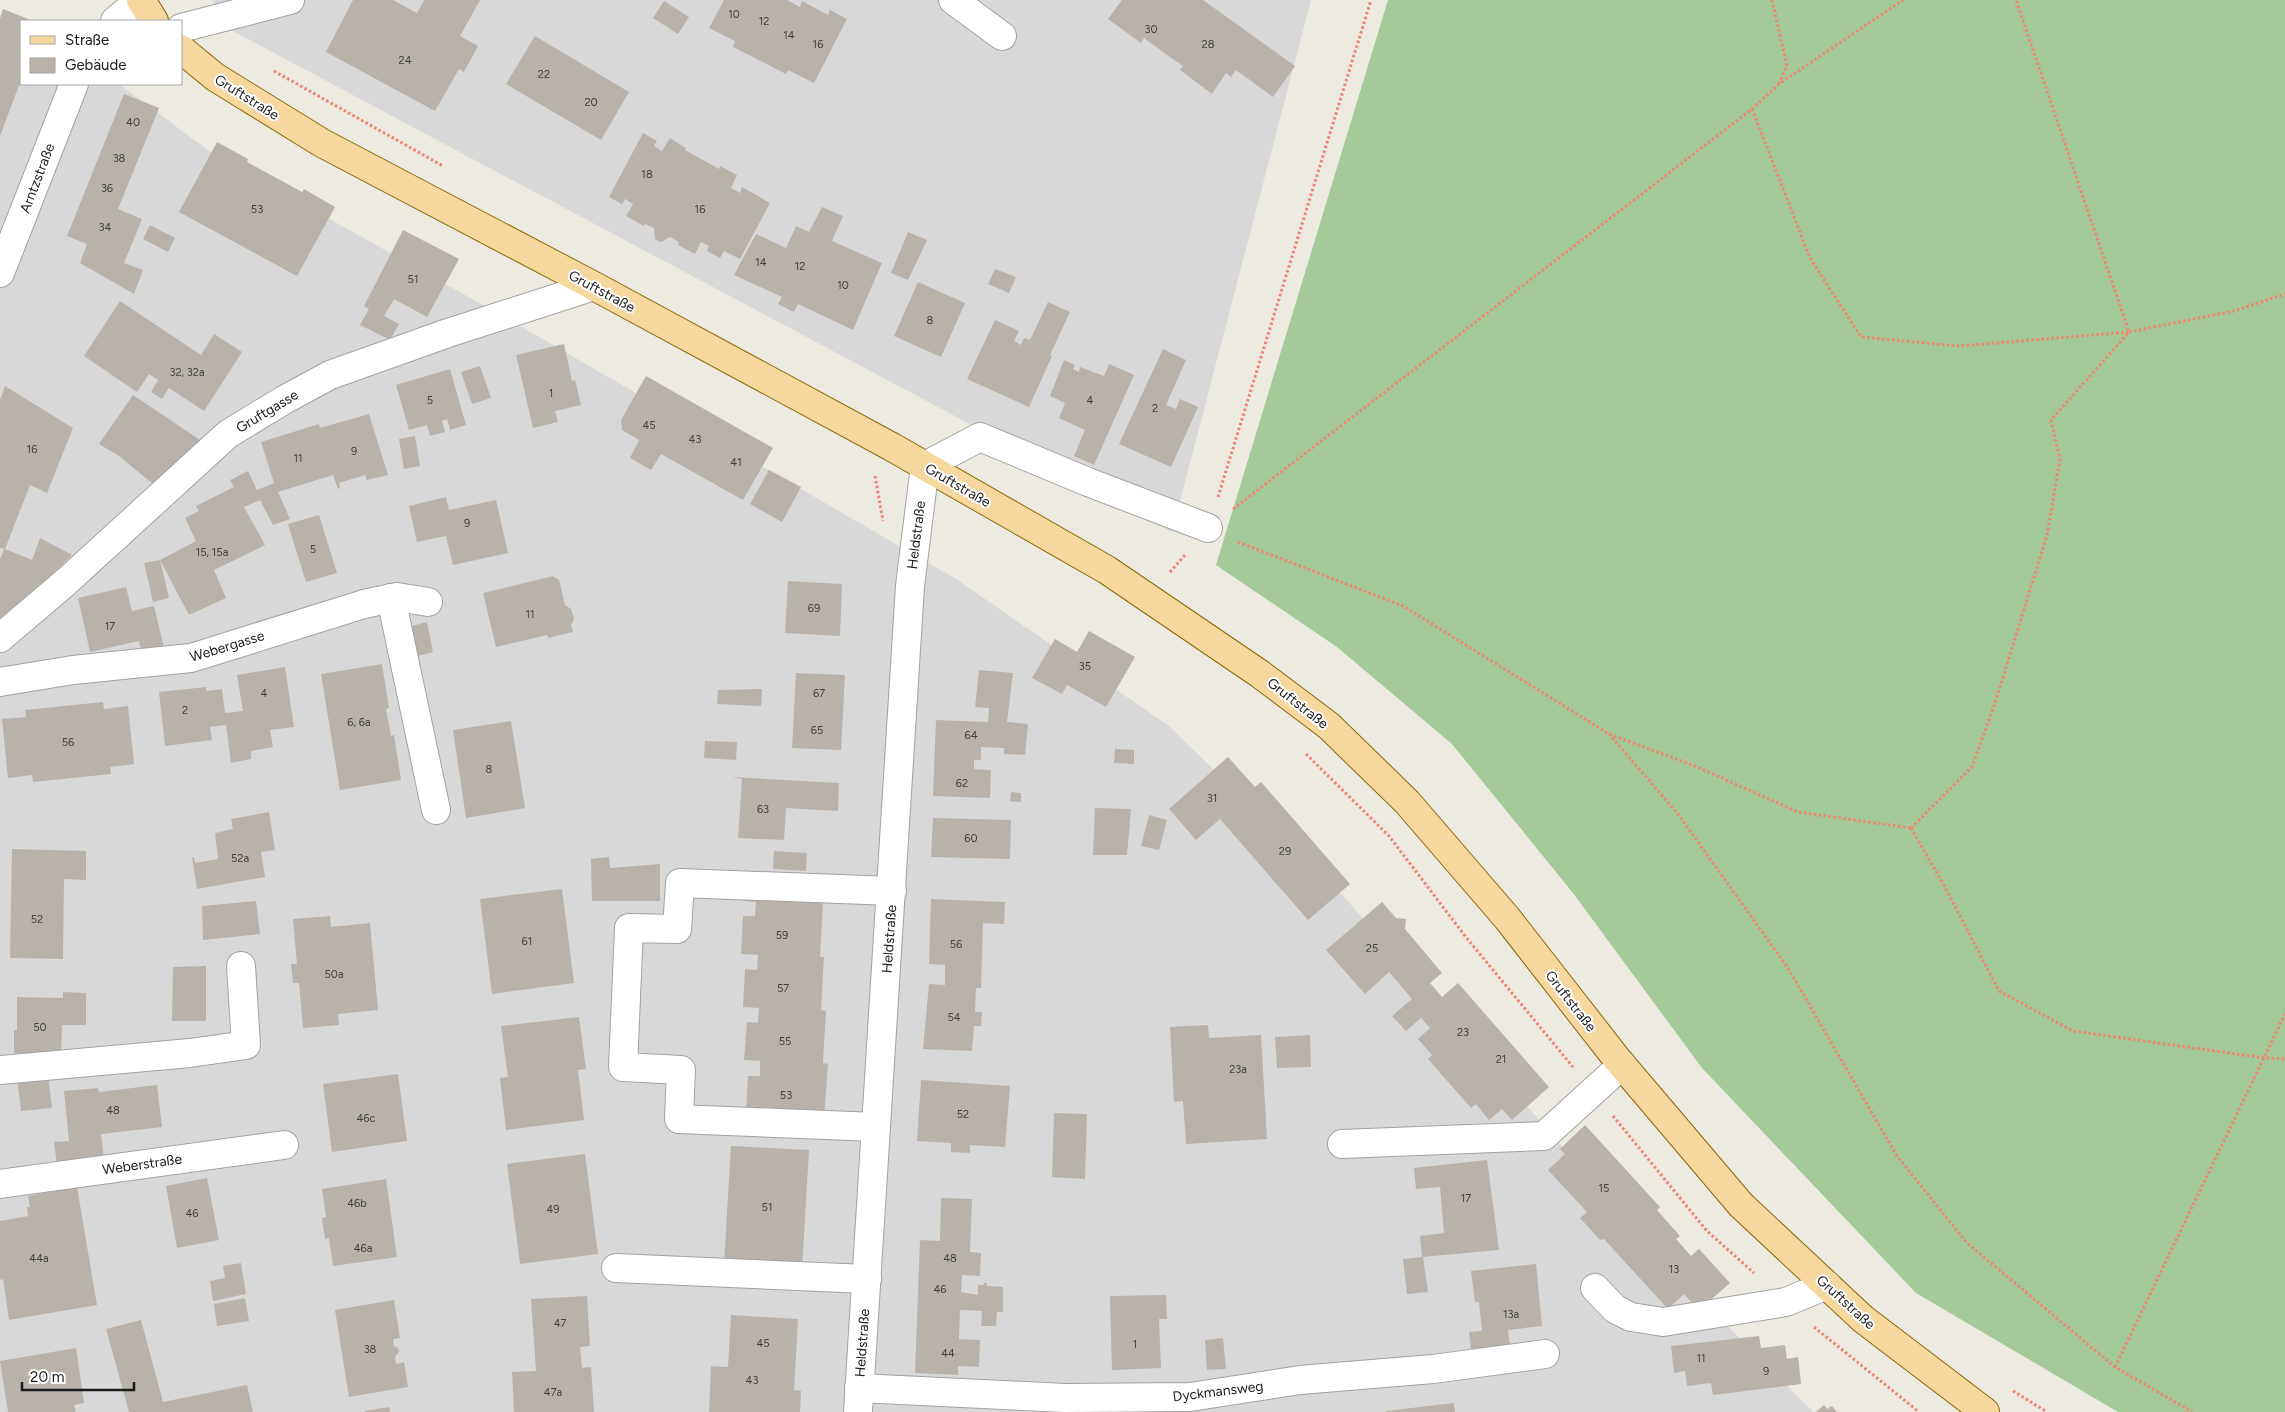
<svg xmlns="http://www.w3.org/2000/svg" width="2285" height="1412" font-family="Figtree,sans-serif">
  <style>
    .residential { fill: #d9d8d8 }
    .forest { fill: #a3ca98 }
    .building { fill: #b9b2ab }
    .lines { fill: none; stroke-linecap: round; stroke-linejoin: round }
    .minor-casing { stroke: #a2a2a2; stroke-width: 30 }
    .major-casing { stroke: #8b6a08; stroke-width: 30 }
    .path { stroke: #f1866e; stroke-width: 3; stroke-dasharray: 2.5 2.5; stroke-linecap: butt }
    .minor { stroke: #fff; stroke-width: 28 }
    .major { stroke: #f6d79d; stroke-width: 28 }
    .labels { text-anchor: middle; stroke-width: 4; stroke-linejoin: round; paint-order: stroke }
    .number-label { font-size: 11px; fill: #42413f }
    .street-label { font-size: 14px; fill: #1b1b1b; stroke: #fff }
  </style>
  <rect width="100%" height="100%" fill="#eceae1"/>
  <!-- residential -->
  <g class="residential">
    <path d="M212 0H1311L1172 532 229 29Z"/>
    <path d="M0 15 21 23V84H119L212 153 522 327 956 579 1169 726 1345 898 1658 1256 1813 1412H0Z"/>
  </g>
  <!-- forest -->
  <path class="forest" d="M1388 0H2285V1412H2118L1916 1293 1702 1068 1573 893 1452 744 1337 647 1216 565Z"/>
  <!-- building -->
  <g class="building">
    <path d="M353 0H393L417 13 424 0H480L460 36 478 46 464 72 459 69 435 111 326 52Z"/>
    <path d="M724 0H787L800 7 802 1 828 15 830 10 847 19 814 83 788 70 786 74 733 47 735 41 709 28Z"/>
    <path d="M1122 0H1203L1295 66 1273 97 1236 70 1231 77 1226 73 1212 94 1180 70 1183 66 1163 52 1144 38 1141 43 1108 19Z"/>
    <path d="M664 1 689 17 678 34 653 18Z"/>
    <path d="M3 9 33 21H21V80L0 136V19Z"/>
    <path d="M535 36 629 92 601 140 506 84Z"/>
    <path d="M124 94 159 108 118 209 142 219 124 263 143 270 134 294 80 263 87 244 67 236Z"/>
    <path d="M643 133 657 141 654 146 662 151 670 138 686 148 685 150 719 169 720 166 737 175 731 188 740 193 742 187 770 203 740 259 724 251 720 258 707 251 709 246 701 242 695 254 678 245 679 242 670 237 661 242 655 239 654 228 645 224 644 226 626 216 633 204 625 199 622 204 609 197Z"/>
    <path d="M217 142 248 159 247 162 302 192 304 189 335 207 297 276 179 212Z"/>
    <path d="M822 207 843 216 832 241 882 263 853 330 798 304 794 312 778 304 782 297 734 275 756 234 786 248 796 226 809 232Z"/>
    <path d="M150 225 175 238 168 252 143 239Z"/>
    <path d="M403 230 459 259 427 317 394 299 384 316 399 324 390 340 360 325 369 309 364 306Z"/>
    <path d="M908 232 927 240 908 280 891 273Z"/>
    <path d="M995 269 1016 277 1009 293 988 284Z"/>
    <path d="M918 282 965 303 941 357 894 336Z"/>
    <path d="M120 301 201 355 214 334 242 352 204 411 169 388 162 399 151 392 158 380 149 374 137 392 84 356Z"/>
    <path d="M1048 302 1070 312 1050 355 1052 356 1029 407 967 379 995 320 1019 331 1014 341 1021 345 1024 338 1030 340Z"/>
    <path d="M564 344 572 381 575 380 581 405 555 411 558 422 533 428 516 355Z"/>
    <path d="M1163 349 1186 360 1166 405 1176 409 1180 399 1198 407 1171 467 1119 444Z"/>
    <path d="M1064 360 1075 365 1073 369 1079 372 1080 367 1104 376 1109 364 1134 375 1094 465 1074 456 1085 430 1059 418 1065 403 1050 396Z"/>
    <path d="M480 366 491 398 472 404 461 372Z"/>
    <path d="M450 369 466 425 450 430 447 419 442 421 445 432 430 436 427 425 409 430 396 385Z"/>
    <path d="M646 376 773 448 743 500 661 454 651 470 630 458 639 440 622 430 621 420Z"/>
    <path d="M5 386 73 428 47 493 30 485 5 549 32 560 40 538 72 555 3 621 0 619V559L4 549 0 548V400Z"/>
    <path d="M133 395 200 440 153 484 119 456 99 444Z"/>
    <path d="M369 414 388 475 367 480 365 475 339 483 340 488 338 489 333 475 278 492 290 519 273 525 260 500 244 507 265 545 214 570 226 598 189 615 160 560 169 598 153 602 144 563 160 560 196 541 185 518 199 511 196 506 234 487 230 480 248 471 257 490 274 483 261 442 319 424 320 428Z"/>
    <path d="M415 436 420 466 404 469 399 439Z"/>
    <path d="M769 470 801 487 782 522 750 504Z"/>
    <path d="M446 497 449 510 496 500 508 553 453 565 446 536 417 542 409 506Z"/>
    <path d="M319 515 337 573 306 582 288 524Z"/>
    <path d="M553 576 559 580 565 605 571 609 574 619 571 625 573 632 548 638 547 635 496 647 483 593Z"/>
    <path d="M788 581 842 584 840 636 785 633Z"/>
    <path d="M126 587 132 611 154 606 165 652 142 655 139 641 90 652 78 598Z"/>
    <path d="M427 622 433 652 415 657 408 627Z"/>
    <path d="M1089 631 1135 657 1106 707 1067 685 1062 694 1032 678 1055 639 1077 652Z"/>
    <path d="M382 664 389 708 386 709 391 736 394 735 401 780 340 790 321 674Z"/>
    <path d="M285 667 294 727 270 730 273 747 251 751V759L231 763 226 725 210 727 212 740 165 746 159 692 206 687V691L222 689 225 713 243 711 237 675Z"/>
    <path d="M979 670 1013 673 1007 722 1028 724 1025 755 1004 754V748L981 747V760H974V769L991 770 990 798 933 796 936 720 988 722 989 708 975 707Z"/>
    <path d="M796 673 845 675 841 750 792 748Z"/>
    <path d="M762 689 761 706 717 704 718 690Z"/>
    <path d="M103 702 104 709 128 706 134 764 110 767 111 774 33 782 32 775 8 778 2 719 26 717 25 710Z"/>
    <path d="M511 721 525 808 466 818 453 730Z"/>
    <path d="M705 741 737 742 736 760 704 758Z"/>
    <path d="M1115 749 1134 750V764L1114 763Z"/>
    <path d="M1228 757 1255 787 1261 782 1350 884 1308 920 1220 819 1196 840 1169 809Z"/>
    <path d="M732 777 839 783 838 811 786 808 784 840 738 838 742 779Z"/>
    <path d="M1011 792 1021 793V802L1010 801Z"/>
    <path d="M1095 808 1131 809 1127 855H1093Z"/>
    <path d="M269 812 275 850 261 852 265 877 197 889 192 857 194 858 195 863 218 859 215 833 233 829 231 819Z"/>
    <path d="M1149 815 1167 820 1159 850 1141 846Z"/>
    <path d="M933 818 1011 820 1010 859 931 857Z"/>
    <path d="M12 849 86 851V880L64 879 63 959 10 958Z"/>
    <path d="M774 851 807 853 806 871 773 869Z"/>
    <path d="M609 857 610 868 660 864V901H592L591 859Z"/>
    <path d="M562 889 574 983 492 994 480 899Z"/>
    <path d="M745 899 823 902 820 957H824L821 1010 826 1011 823 1063 828 1064 824 1118 746 1114 748 1076H760V1061L744 1060 747 1022 758 1023 759 1008 743 1007 745 969 757 970 758 955 741 954 743 916H755L756 902 744 901Z"/>
    <path d="M931 899 1005 902 1004 924 983 923 981 988H976L975 1012H982L981 1026H974L972 1051 923 1049 929 984 945 985V965L929 964Z"/>
    <path d="M256 901 260 934 203 940 202 906Z"/>
    <path d="M1382 902 1396 918 1406 919 1405 929 1442 973 1430 983 1442 997 1458 983 1549 1087 1512 1120 1502 1109 1489 1120 1476 1104 1471 1108 1428 1059 1432 1055 1418 1039 1430 1028 1421 1018 1406 1031 1392 1016 1412 999 1389 972 1365 994 1326 950Z"/>
    <path d="M330 916 331 927 370 923 378 1010 338 1014 339 1025 303 1028 299 983H293L291 964H297L293 919Z"/>
    <path d="M204 966H206V1021H172L173 967Z"/>
    <path d="M63 992 86 993V1025H62L61 1054 14 1053V1030H17V997L63 998Z"/>
    <path d="M579 1017 586 1069 578 1070 584 1120 506 1130 500 1078 508 1077 501 1026Z"/>
    <path d="M1208 1025 1209 1038 1261 1035 1267 1139 1186 1144 1183 1101 1174 1102 1170 1027Z"/>
    <path d="M1310 1035 1311 1067 1277 1068 1275 1037Z"/>
    <path d="M48 1074 52 1108 21 1111 17 1077Z"/>
    <path d="M398 1074 407 1141 332 1152 323 1084Z"/>
    <path d="M921 1080 1010 1086 1005 1147 970 1145V1153L951 1152V1143L917 1141Z"/>
    <path d="M157 1085 162 1127 101 1134 104 1159 57 1165 54 1142 69 1141 64 1091 98 1088 99 1092Z"/>
    <path d="M1054 1113 1087 1114 1085 1179 1052 1177Z"/>
    <path d="M1585 1125 1660 1207 1657 1210 1680 1236 1676 1239 1691 1256 1699 1249 1730 1283 1699 1310 1684 1294 1668 1309 1604 1239 1600 1240 1580 1218 1587 1212 1548 1170 1565 1154 1560 1149Z"/>
    <path d="M731 1146 809 1150 802 1268 724 1264Z"/>
    <path d="M585 1154 598 1254 520 1264 507 1164Z"/>
    <path d="M1487 1160 1499 1250 1422 1257 1420 1236 1444 1233 1440 1187 1416 1189 1414 1168Z"/>
    <path d="M207 1178 219 1240 177 1248 166 1186Z"/>
    <path d="M386 1179 397 1257 333 1266 329 1238 325 1239 322 1218 326 1217 322 1189Z"/>
    <path d="M77 1187 97 1305 9 1320 3 1279 0 1280V1221L28 1216 27 1207H30L28 1196Z"/>
    <path d="M941 1198 972 1199 970 1252 981 1253 980 1276 962 1275 961 1292 978 1295V1285H984V1283H987V1286L1003 1287V1312H997L996 1326H981L982 1311 960 1310 959 1339 980 1340 979 1367 958 1366V1375L915 1373 920 1240 940 1241Z"/>
    <path d="M1423 1257 1428 1292 1407 1294 1403 1259Z"/>
    <path d="M241 1263 246 1294 213 1301 210 1281 225 1278 223 1266Z"/>
    <path d="M1536 1264 1542 1326 1508 1330 1510 1346 1471 1350 1469 1332 1482 1331 1479 1302H1475L1471 1271Z"/>
    <path d="M1166 1295 1167 1319H1159L1161 1368 1112 1370 1110 1296Z"/>
    <path d="M587 1296 590 1346 580 1347 582 1368 591 1367 594 1412H514L512 1372 536 1371 531 1299Z"/>
    <path d="M245 1298 249 1321 217 1326 214 1304Z"/>
    <path d="M394 1300 400 1338 393 1339 394 1346 398 1348 399 1352 395 1357 396 1364 404 1362 408 1387 349 1397 335 1310Z"/>
    <path d="M731 1315 798 1319 794 1390 801 1391 800 1412H709L711 1366 728 1367Z"/>
    <path d="M141 1320 163 1402 247 1385 253 1412H129L106 1329Z"/>
    <path d="M1759 1336 1761 1348 1785 1345 1787 1359 1798 1357 1801 1384 1713 1395 1711 1383 1687 1386 1685 1371 1674 1373 1671 1346Z"/>
    <path d="M1223 1338 1226 1369 1207 1370 1205 1340Z"/>
    <path d="M76 1348 84 1403 74 1405 76 1412H8L0 1361Z"/>
    <path d="M1454 1403 1455 1412H1386V1411Z"/>
    <path d="M1824 1405 1827 1409 1832 1406 1837 1412H1816Z"/>
    <path d="M389 1407 390 1412H365V1411Z"/>
  </g>
  <g class="lines">
    <defs>
      <g id="minor">
        <path d="M953 0 1002 36"/>
        <path d="M115 21 140 0"/>
        <path d="M181 28 290 0"/>
        <path d="M0 273 74 84"/>
        <path d="M391 598 436 810"/>
        <path d="M0 638 67 581 228 434 284 400 330 375 448 333 594 286"/>
        <path d="M0 682 73 670 191 658 364 604 397 597 428 602"/>
        <path d="M0 1070 190 1053 246 1045 241 966"/>
        <path d="M876 1127 679 1119 681 1070 623 1067 629 928 677 929 680 883 892 891"/>
        <path d="M1342 1144 1544 1136 1622 1065"/>
        <path d="M0 1184 284 1145"/>
        <path d="M616 1268 867 1279"/>
        <path d="M1595 1288 1615 1309 1631 1317 1663 1322 1786 1302 1827 1285"/>
        <path d="M859 1388 1065 1398 1190 1397 1300 1380 1433 1369 1545 1354"/>
        <path d="M858 1412 910 586 925 466 980 437 1088 482 1208 528"/>
      </g>
      <g id="major">
        <path d="M141 0 154 21"/>
        <path d="M181 49 215 77 322 143 594 286 892 447 1107 570 1260 674 1329 726 1407 802 1507 918 1617 1059 1741 1205 1863 1319 1985 1412"/>
      </g>
    </defs>
    <!-- minor casing -->
    <use href="#minor" class="minor-casing"/>
    <!-- major casing -->
    <use href="#major" class="major-casing"/>
    <!-- path -->
    <g class="path">
      <path d="M1772 0 1787 66 1779 83"/>
      <path d="M274 71 443 166"/>
      <path d="M1752 109 1810 258 1861 337 1959 346 2129 332 2016 0"/>
      <path d="M875 476 883 521"/>
      <path d="M1218 497 1371 0"/>
      <path d="M1233 509 1752 109 1779 84 1903 0"/>
      <path d="M1238 542 1403 606 1609 734 1695 766 1798 812 1911 828"/>
      <path d="M1170 572 1185 555"/>
      <path d="M1609 734 1678 814 1788 968 1897 1156 1967 1243 2115 1367 2192 1412"/>
      <path d="M1306 754 1389 836 1465 936 1573 1067"/>
      <path d="M1911 828 1972 767 1996 700 2047 535 2060 459 2051 420 2129 332 2234 311 2285 294"/>
      <path d="M1911 828 1945 887 1999 991 2073 1031 2265 1058 2285 1059"/>
      <path d="M1613 1116 1707 1231 1754 1273"/>
      <path d="M1814 1327 1919 1412"/>
      <path d="M2115 1367 2285 1014"/>
      <path d="M2013 1391 2047 1412"/>
    </g>
    <!-- minor -->
    <use href="#minor" class="minor"/>
    <!-- major -->
    <use href="#major" class="major"/>
  </g>
  <g class="labels">
    <!-- number labels -->
    <g class="number-label">
      <text x="734" y="18">10</text>
      <text x="764" y="25">12</text>
      <text x="1151" y="33">30</text>
      <text x="789" y="39">14</text>
      <text x="818" y="48">16</text>
      <text x="1208" y="48">28</text>
      <text x="405" y="64">24</text>
      <text x="544" y="78">22</text>
      <text x="591" y="106">20</text>
      <text x="133" y="126">40</text>
      <text x="119" y="162">38</text>
      <text x="647" y="178">18</text>
      <text x="107" y="192">36</text>
      <text x="257" y="213">53</text>
      <text x="700" y="213">16</text>
      <text x="105" y="231">34</text>
      <text x="761" y="266">14</text>
      <text x="800" y="270">12</text>
      <text x="413" y="283">51</text>
      <text x="843" y="289">10</text>
      <text x="930" y="324">8</text>
      <text x="187" y="376">32, 32a</text>
      <text x="551" y="397">1</text>
      <text x="430" y="404">5</text>
      <text x="1090" y="404">4</text>
      <text x="1155" y="412">2</text>
      <text x="649" y="429">45</text>
      <text x="695" y="443">43</text>
      <text x="32" y="453">16</text>
      <text x="354" y="455">9</text>
      <text x="298" y="462">11</text>
      <text x="736" y="466">41</text>
      <text x="467" y="527">9</text>
      <text x="313" y="553">5</text>
      <text x="212" y="556">15, 15a</text>
      <text x="814" y="612">69</text>
      <text x="530" y="618">11</text>
      <text x="110" y="630">17</text>
      <text x="1085" y="670">35</text>
      <text x="264" y="697">4</text>
      <text x="819" y="697">67</text>
      <text x="185" y="714">2</text>
      <text x="359" y="726">6, 6a</text>
      <text x="817" y="734">65</text>
      <text x="971" y="739">64</text>
      <text x="68" y="746">56</text>
      <text x="489" y="773">8</text>
      <text x="962" y="787">62</text>
      <text x="1212" y="802">31</text>
      <text x="763" y="813">63</text>
      <text x="971" y="842">60</text>
      <text x="1285" y="855">29</text>
      <text x="240" y="862">52a</text>
      <text x="37" y="923">52</text>
      <text x="782" y="939">59</text>
      <text x="527" y="945">61</text>
      <text x="956" y="948">56</text>
      <text x="1372" y="952">25</text>
      <text x="334" y="978">50a</text>
      <text x="783" y="992">57</text>
      <text x="954" y="1021">54</text>
      <text x="40" y="1031">50</text>
      <text x="1463" y="1036">23</text>
      <text x="785" y="1045">55</text>
      <text x="1501" y="1063">21</text>
      <text x="1238" y="1073">23a</text>
      <text x="786" y="1099">53</text>
      <text x="113" y="1114">48</text>
      <text x="963" y="1118">52</text>
      <text x="366" y="1122">46c</text>
      <text x="1604" y="1192">15</text>
      <text x="1466" y="1202">17</text>
      <text x="357" y="1207">46b</text>
      <text x="767" y="1211">51</text>
      <text x="553" y="1213">49</text>
      <text x="192" y="1217">46</text>
      <text x="363" y="1252">46a</text>
      <text x="39" y="1262">44a</text>
      <text x="950" y="1262">48</text>
      <text x="1674" y="1273">13</text>
      <text x="940" y="1293">46</text>
      <text x="1511" y="1318">13a</text>
      <text x="560" y="1327">47</text>
      <text x="763" y="1347">45</text>
      <text x="1135" y="1348">1</text>
      <text x="370" y="1353">38</text>
      <text x="948" y="1357">44</text>
      <text x="1701" y="1362">11</text>
      <text x="1766" y="1375">9</text>
      <text x="752" y="1384">43</text>
      <text x="553" y="1396">47a</text>
    </g>
    <!-- street labels -->
    <g class="street-label">
      <text transform="translate(247 97) rotate(32)" y="5">Gruftstraße</text>
      <text transform="translate(37 178) rotate(-69)" y="5">Arntzstraße</text>
      <text transform="translate(602 291) rotate(28)" y="5">Gruftstraße</text>
      <text transform="translate(267 411) rotate(-31)" y="5">Gruftgasse</text>
      <text transform="translate(958 485) rotate(30)" y="5">Gruftstraße</text>
      <text transform="translate(916 535) rotate(-83)" y="5">Heldstraße</text>
      <text transform="translate(227 646) rotate(-17)" y="5">Webergasse</text>
      <text transform="translate(1298 703) rotate(38)" y="5">Gruftstraße</text>
      <text transform="translate(889 939) rotate(-86)" y="5">Heldstraße</text>
      <text transform="translate(1571 1001) rotate(52)" y="5">Gruftstraße</text>
      <text transform="translate(142 1164) rotate(-8)" y="5">Weberstraße</text>
      <text transform="translate(1846 1302) rotate(42)" y="5">Gruftstraße</text>
      <text transform="translate(862 1343) rotate(-86)" y="5">Heldstraße</text>
      <text transform="translate(1218 1391) rotate(-7)" y="5">Dyckmansweg</text>
    </g>
  </g>
  <!-- legend -->
  <rect x="20" y="20" width="162" height="65" fill="#ffffff" stroke="#a4a4a4"/>
  <rect x="30" y="36" width="25" height="8" fill="#f6d79d" stroke="#a4a4a4"/>
  <text x="65" y="45" font-size="15" fill="#1b1b1b">Straße</text>
  <rect x="30" y="58" width="25" height="15" fill="#b9b2ab" stroke="#a4a4a4"/>
  <text x="65" y="70" font-size="15" fill="#1b1b1b">Gebäude</text>
  <!-- scale -->
  <path d="M22 1382v8h112v-8" fill="none" stroke="#1b1b1b" stroke-width="2.5"/>
  <text x="30" y="1382" font-size="15" fill="#1b1b1b" stroke="#ffffff" stroke-width="4" paint-order="stroke">20 m</text>
</svg>
